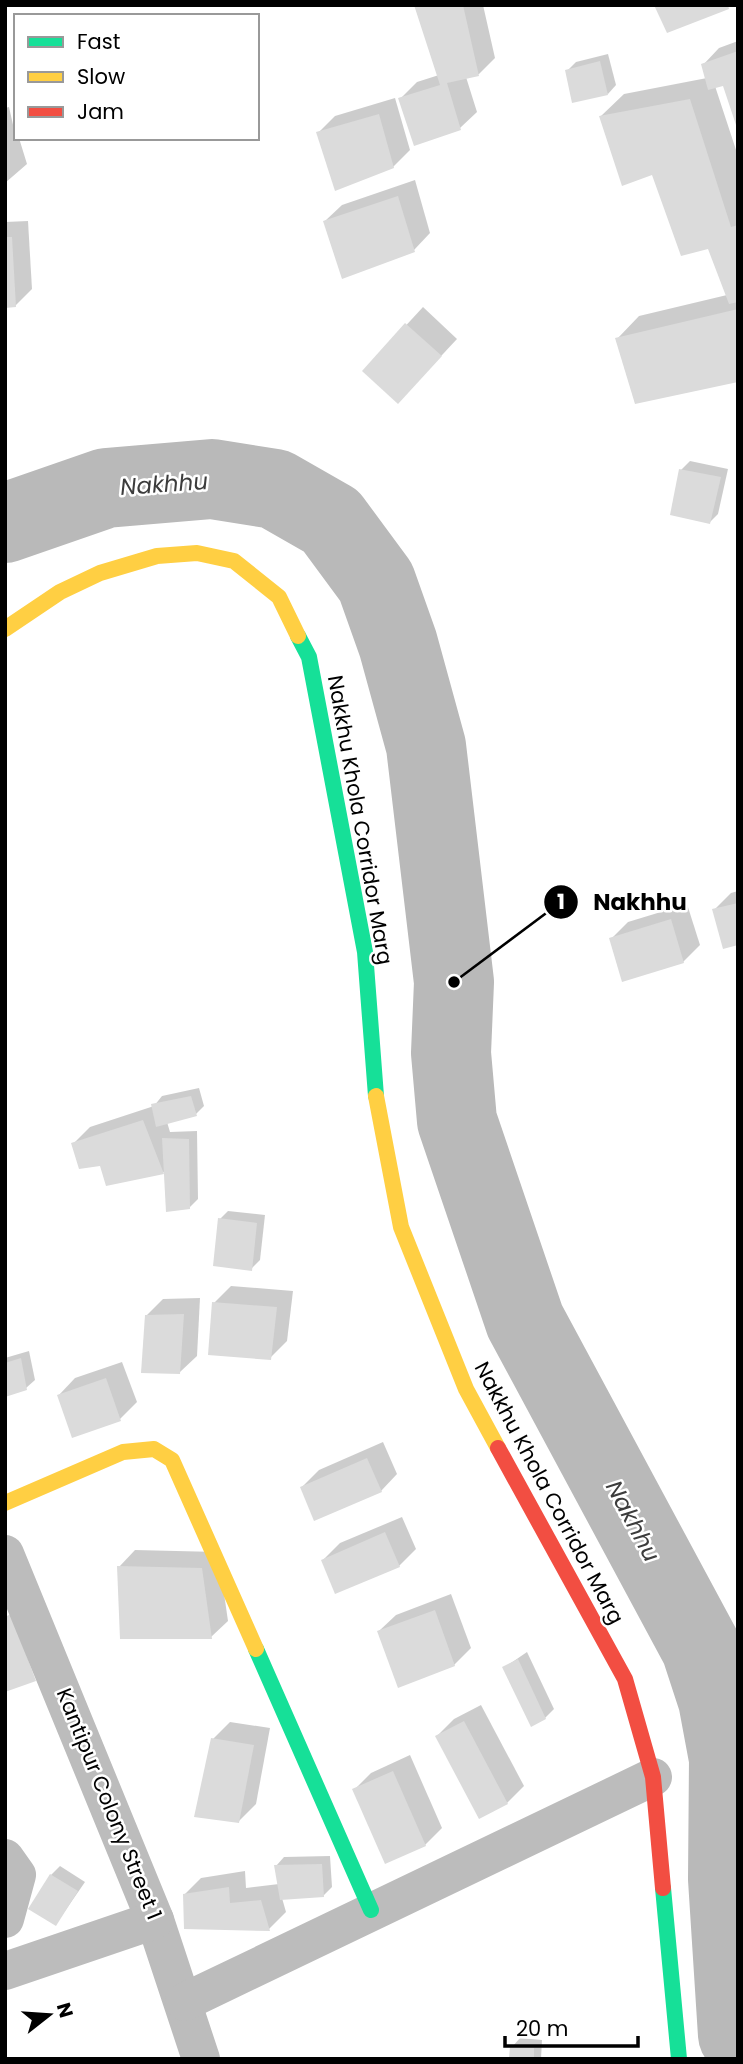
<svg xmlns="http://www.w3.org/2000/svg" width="743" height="2064" font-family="Poppins,sans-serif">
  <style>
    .shadow { fill: #0003 }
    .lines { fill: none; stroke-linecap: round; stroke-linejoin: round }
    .river { stroke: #b9b9b9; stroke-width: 80 }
    .building { fill: #dbdbdb }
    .street { stroke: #bcbcbc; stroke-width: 38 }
    .fast { stroke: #16e098; stroke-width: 16 }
    .slow { stroke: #ffcf43; stroke-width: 16 }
    .jam { stroke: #f24e42; stroke-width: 16 }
    .labels { text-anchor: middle; stroke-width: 5; stroke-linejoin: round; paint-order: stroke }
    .street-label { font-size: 21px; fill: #000; stroke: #fff }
    .water-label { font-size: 23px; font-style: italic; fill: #3c3c3c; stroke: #fff }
    .leader { fill: none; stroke: #000; stroke-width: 2.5 }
    .callout-dot { fill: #000; stroke: #fff; stroke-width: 2.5 }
    .mark-label { font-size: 21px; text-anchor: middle; font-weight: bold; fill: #fff }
    .callout-label { font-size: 23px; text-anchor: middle; font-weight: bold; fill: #000; stroke: #fff; stroke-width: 5; stroke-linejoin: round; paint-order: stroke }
  </style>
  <rect width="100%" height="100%" fill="#fff"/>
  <!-- shadow -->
  <g class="shadow">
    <path d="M416 5H483L495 58 479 74 466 77 477 112 460 128 400 99 417 82 439 75Z"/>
    <path d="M738 41V123L724 83 715 86 738 156V380L617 339 639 316 727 295 709 247 653 173 601 116 624 94 707 78 703 65 719 48Z"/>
    <path d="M608 54 616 85 608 94 567 71 576 62Z"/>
    <path d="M395 98 410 150 393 167 318 133 335 116Z"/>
    <path d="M9 107 16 138H19L27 164 5 183V108Z"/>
    <path d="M415 180 430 233 414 250 325 221 342 205Z"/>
    <path d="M28 221 32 289 15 306H5V222Z"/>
    <path d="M423 307 457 339 414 385 364 371Z"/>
    <path d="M690 461 728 469 718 514 710 522 681 470Z"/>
    <path d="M738 891V943L714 910 731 893Z"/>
    <path d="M687 904 700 945 683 962 611 939 628 922Z"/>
    <path d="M199 1088 204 1106 196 1114 167 1122 170 1132 197 1131 198 1199 190 1207 165 1170 163 1173 101 1164 73 1144 90 1127 154 1106 162 1096Z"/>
    <path d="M228 1211 265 1215 260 1260 251 1269 220 1219Z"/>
    <path d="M231 1286 293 1291 287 1341 270 1358 214 1303Z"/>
    <path d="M200 1298 197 1356 180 1372 146 1316 163 1299Z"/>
    <path d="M29 1351 35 1380 26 1388 5 1395V1358Z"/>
    <path d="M122 1362 137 1402 120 1419 59 1395 75 1378Z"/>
    <path d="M383 1442 397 1474 381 1491 302 1487 319 1470Z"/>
    <path d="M402 1517 416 1549 399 1566 323 1560 340 1543Z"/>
    <path d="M135 1550 218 1552 228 1621 211 1637 119 1567Z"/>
    <path d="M451 1594 471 1648 454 1665 379 1631 396 1615Z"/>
    <path d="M527 1652 554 1709 545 1718 505 1667Z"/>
    <path d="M481 1705 524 1786 507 1803 437 1736 454 1719Z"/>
    <path d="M230 1722 270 1728 256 1804 239 1821 213 1739Z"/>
    <path d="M410 1755 442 1828 425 1845 354 1790 371 1773Z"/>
    <path d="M330 1856 332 1887 323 1896 282 1898 286 1912 269 1929 185 1894 201 1878 245 1871 246 1888 279 1884 276 1866 284 1857Z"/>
    <path d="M60 1866 85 1882 56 1924 51 1875Z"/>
    <path d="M520 2038 542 2040 541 2059H511L512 2047Z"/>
  </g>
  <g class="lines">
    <!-- river -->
    <path class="river" d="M5 523 106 488 212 479 275 489 331 521 376 582 398 644 426 746 454 982 451 1053 457 1121 525 1321 701 1648 718 1700 729 1759 728 1879 738 2035"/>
  </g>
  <!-- building -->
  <g class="building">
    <path d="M414 5H463L479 76 447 83 461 130 414 146 398 98 440 85Z"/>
    <path d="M654 5H728L729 9 667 33Z"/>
    <path d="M738 51V128H737L723 86 708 90 701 64Z"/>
    <path d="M600 61 608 95 572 103 565 70Z"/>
    <path d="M690 99 731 227 738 225V302L729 304 708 249 681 256 652 175 622 186 599 116Z"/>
    <path d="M379 114 394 168 335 191 316 132Z"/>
    <path d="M398 196 415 252 342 279 323 221Z"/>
    <path d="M5 237H12L16 307 5 308Z"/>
    <path d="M738 309V382L635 404 615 338Z"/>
    <path d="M405 323 442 356 398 404 362 371Z"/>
    <path d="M679 469 721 477 710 524 670 515Z"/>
    <path d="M738 903V945L723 949 712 909Z"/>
    <path d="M671 919 684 963 622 982 609 938Z"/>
    <path d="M191 1096 197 1116 156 1127 151 1104Z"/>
    <path d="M143 1120 164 1174 106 1186 100 1166 79 1169 71 1143Z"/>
    <path d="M162 1138 189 1139 190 1209 166 1212Z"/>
    <path d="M218 1218 257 1223 252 1271 213 1266Z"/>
    <path d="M212 1302 277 1307 271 1360 208 1355Z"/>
    <path d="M184 1314 180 1374 141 1373 145 1315Z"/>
    <path d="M21 1358 27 1390 5 1397V1363Z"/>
    <path d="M106 1378 121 1421 72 1438 57 1395Z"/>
    <path d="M367 1458 382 1492 314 1521 300 1487Z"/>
    <path d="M385 1532 400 1567 335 1594 321 1560Z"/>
    <path d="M117 1566 202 1568 212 1639H120Z"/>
    <path d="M435 1610 455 1666 398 1688 377 1631Z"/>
    <path d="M11 1614 36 1681 5 1692V1617Z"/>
    <path d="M518 1659 546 1719 531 1727 502 1667Z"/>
    <path d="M464 1721 508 1804 479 1819 435 1736Z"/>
    <path d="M211 1738 254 1745 239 1823 194 1817Z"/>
    <path d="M393 1771 426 1846 385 1864 352 1789Z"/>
    <path d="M322 1864 324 1897 280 1900 274 1865Z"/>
    <path d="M50 1874 78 1891 56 1926 28 1909Z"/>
    <path d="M229 1887 230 1903 261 1900 270 1931 184 1929 183 1894Z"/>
    <path d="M510 2046 534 2048V2059H509Z"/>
  </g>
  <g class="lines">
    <!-- street -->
    <g class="street">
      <path d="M5 1554 155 1920 201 2059"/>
      <path d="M5 1858 17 1875 5 1919"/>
      <path d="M5 1971 155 1920"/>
      <path d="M184 2002 653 1777"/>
    </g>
    <!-- fast -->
    <g class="fast">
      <path d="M298 636 309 657 365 952 376 1096"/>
      <path d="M256 1649 371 1910"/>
      <path d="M663 1888 679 2059"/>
    </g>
    <!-- slow -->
    <g class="slow">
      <path d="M5 629 60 592 100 573 157 556 197 553 234 561 279 597 298 636"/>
      <path d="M376 1096 401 1227 466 1389 498 1448"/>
      <path d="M5 1503 123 1452 154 1449 172 1460 256 1649"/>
    </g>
    <!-- jam -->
    <path class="jam" d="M498 1448 625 1679 653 1777 663 1888"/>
  </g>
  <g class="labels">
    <!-- street labels -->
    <g class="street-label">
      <text transform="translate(360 820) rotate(80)" y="7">Nakkhu Khola Corridor Marg</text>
      <text transform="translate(549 1493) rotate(62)" y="7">Nakkhu Khola Corridor Marg</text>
      <text transform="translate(109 1804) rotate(68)" y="7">Kantipur Colony Street 1</text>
    </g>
    <!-- water labels -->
    <g class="water-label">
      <text transform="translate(164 484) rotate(-4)" y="8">Nakhhu</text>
      <text transform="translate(633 1521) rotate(62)" y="8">Nakhhu</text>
    </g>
  </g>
  <!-- callouts -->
  <path class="leader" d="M454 982L561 902"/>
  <g class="callout-dot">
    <circle cx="454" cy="982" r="7"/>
    <circle cx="561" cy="902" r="18"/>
  </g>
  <g class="mark-label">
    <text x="561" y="909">1</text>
  </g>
  <g class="callout-label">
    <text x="640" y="910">Nakhhu</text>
  </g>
  <!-- border -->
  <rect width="743" height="2064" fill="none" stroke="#000000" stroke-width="14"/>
  <!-- legend -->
  <rect x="14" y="14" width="245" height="126" fill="#ffffff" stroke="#999999" stroke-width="2"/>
  <rect x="28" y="37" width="35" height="10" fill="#16e098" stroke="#999999" stroke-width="2"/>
  <text x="77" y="49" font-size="21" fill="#000000">Fast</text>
  <rect x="28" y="72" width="35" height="10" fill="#ffcf43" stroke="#999999" stroke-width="2"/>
  <text x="77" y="84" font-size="21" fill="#000000">Slow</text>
  <rect x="28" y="107" width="35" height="10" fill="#f24e42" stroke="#999999" stroke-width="2"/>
  <text x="77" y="119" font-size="21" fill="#000000">Jam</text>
  <!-- north arrow -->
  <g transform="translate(49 2015) rotate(73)" stroke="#ffffff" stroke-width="5" paint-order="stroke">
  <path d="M0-5L12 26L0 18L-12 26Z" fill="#000000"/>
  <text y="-10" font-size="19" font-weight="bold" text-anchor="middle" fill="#000000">N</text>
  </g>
  <!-- scale -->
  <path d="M505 2036v10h133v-10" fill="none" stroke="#000000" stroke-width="3.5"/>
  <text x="516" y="2036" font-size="21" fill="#000000" stroke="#ffffff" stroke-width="5" paint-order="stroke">20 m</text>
</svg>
